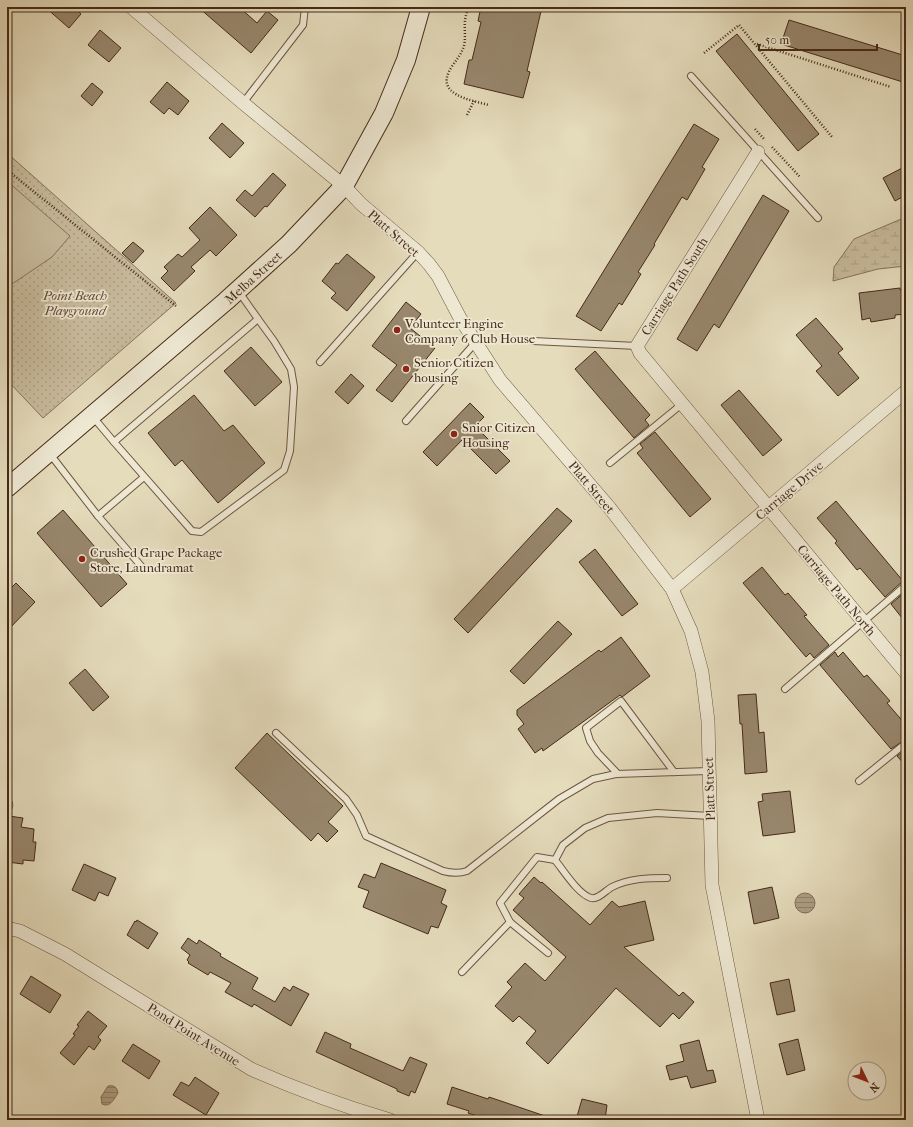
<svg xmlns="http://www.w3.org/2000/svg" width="913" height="1127" font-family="'IM FELL French Canon',serif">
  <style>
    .wetland { fill: url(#wetland-marsh); stroke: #88745c }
    .park { fill: url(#park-dots); stroke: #88745c }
    .pitch { fill: #cabea0; stroke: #88745c }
    .water { fill: url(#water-rules); stroke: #857059 }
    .building { fill: #98876d; stroke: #452a18 }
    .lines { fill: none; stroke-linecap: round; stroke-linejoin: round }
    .service-casing { stroke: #6d5641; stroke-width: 8 }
    .minor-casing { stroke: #6d5641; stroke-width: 14 }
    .secondary-casing { stroke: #452a18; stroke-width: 20 }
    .path { stroke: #452a18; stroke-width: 2.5; stroke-dasharray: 1 2; stroke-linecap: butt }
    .service { stroke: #eee8d3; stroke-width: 6 }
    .minor { stroke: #eee8d3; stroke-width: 13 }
    .secondary { stroke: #eee8d3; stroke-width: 18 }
    .poi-dot { fill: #8f2418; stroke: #eee8d3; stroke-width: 1.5 }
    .labels { text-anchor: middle; stroke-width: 3.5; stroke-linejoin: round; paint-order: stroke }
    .street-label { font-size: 13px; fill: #452a18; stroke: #eee8d3 }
    .park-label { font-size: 13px; font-style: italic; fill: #604833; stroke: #eee8d3 }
    .poi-label { font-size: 13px; fill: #452a18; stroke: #eee8d3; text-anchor: start }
  </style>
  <defs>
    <pattern id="wetland-marsh" width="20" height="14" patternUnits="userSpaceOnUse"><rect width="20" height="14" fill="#cabea0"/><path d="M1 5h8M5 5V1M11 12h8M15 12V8" fill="none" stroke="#afa389"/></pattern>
    <pattern id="park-dots" width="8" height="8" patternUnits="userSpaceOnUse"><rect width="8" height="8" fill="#cabea0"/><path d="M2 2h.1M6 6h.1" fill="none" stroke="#afa389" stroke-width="1.8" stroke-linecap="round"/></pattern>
    <pattern id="water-rules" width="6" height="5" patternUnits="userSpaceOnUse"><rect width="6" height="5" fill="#af9f84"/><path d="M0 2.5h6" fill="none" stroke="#90826b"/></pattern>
  </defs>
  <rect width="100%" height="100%" fill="#e5dcbc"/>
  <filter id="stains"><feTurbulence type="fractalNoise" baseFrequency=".005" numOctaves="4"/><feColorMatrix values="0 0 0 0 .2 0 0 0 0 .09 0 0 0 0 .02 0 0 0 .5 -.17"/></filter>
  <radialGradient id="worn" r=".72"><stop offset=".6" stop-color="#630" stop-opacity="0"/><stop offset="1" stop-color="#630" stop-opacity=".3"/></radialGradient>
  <!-- wetland -->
  <path class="wetland" d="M906 217V266L878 269 833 281 834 267 854 239Z"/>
  <!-- park -->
  <path class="park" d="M7 153 176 303 43 418 7 380Z"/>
  <!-- pitch -->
  <path class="pitch" d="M7 181 70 236 52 257 15 282 7 286Z"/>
  <!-- water -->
  <g class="water">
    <path d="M7 797 12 801C14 807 12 811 7 814Z"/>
    <circle cx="805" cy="903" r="10"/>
    <path d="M108 1086C114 1085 117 1087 118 1093 114 1099 110 1108 102 1104L101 1097Z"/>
  </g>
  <!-- building -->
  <g class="building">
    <path d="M45 7H74L81 14 69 28Z"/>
    <path d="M198 7H239L257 23 267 11 278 20 251 53Z"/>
    <path d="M481 7H542L527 71 530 72 523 98 464 84 469 60H472L481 22 478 21Z"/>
    <path d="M789 20 906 56V83L781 44Z"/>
    <path d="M100 30 121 48 109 62 88 45Z"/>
    <path d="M737 34 819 134 798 151 716 51Z"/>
    <path d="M167 82 189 101 178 115 169 108 164 114 150 102Z"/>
    <path d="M92 83 103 92 92 106 81 96Z"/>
    <path d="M222 123 244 143 230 158 209 138Z"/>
    <path d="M694 124 719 139 702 167 705 169 687 200 682 197 654 244 655 245 638 272 641 274 622 305 619 303 601 331 576 316Z"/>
    <path d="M906 166V195L895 201 883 178Z"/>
    <path d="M273 173 286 185 267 207 265 206 255 217 236 200 245 190 252 196Z"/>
    <path d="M763 195 789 211 719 328 714 324 697 351 677 339Z"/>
    <path d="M210 207 237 235 216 256 210 250 191 267 195 271 174 291 161 278 168 271 164 267 178 254 182 257 200 240 189 228Z"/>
    <path d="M133 242 144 251 133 263 122 253Z"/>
    <path d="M347 254 375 277 347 311 331 298 336 293 322 281 336 263 338 264Z"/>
    <path d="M900 288V290H906V314L895 315V318L871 322 870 318 862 320 859 293Z"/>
    <path d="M406 302 421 314 410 328 435 348 392 402 376 390 397 365 372 346Z"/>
    <path d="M816 318 843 349 838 353 859 378 838 396 816 371 822 366 796 335Z"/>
    <path d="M251 347 282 382 255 406 224 371Z"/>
    <path d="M595 351 650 415 645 420 649 425 634 438 575 369Z"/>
    <path d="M351 374 364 386 348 404 335 392Z"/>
    <path d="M739 390 782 440 763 456 721 405Z"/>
    <path d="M194 395 224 431 233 425 265 463 218 503 182 460 175 466 148 433Z"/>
    <path d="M470 403 484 417 475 426 510 461 496 474 462 440 437 466 423 452Z"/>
    <path d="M655 432 711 499 690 517 637 453 643 448 640 444Z"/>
    <path d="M836 501 903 581 885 597 860 568 857 570 835 543 837 541 817 518Z"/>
    <path d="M557 508 572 521 468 633 454 619Z"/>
    <path d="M63 510 127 584 101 607 37 533Z"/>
    <path d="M595 549 638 604 622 616 579 562Z"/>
    <path d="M762 567 785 595 788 593 807 615 804 616 829 645 814 658 810 653 806 657 743 583Z"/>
    <path d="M16 583 35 602 7 631V592Z"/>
    <path d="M906 591V623L891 604Z"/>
    <path d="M558 621 572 634 524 684 510 671Z"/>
    <path d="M621 637 650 676 622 697 620 695 543 751 542 748 535 753 518 729 524 724 517 715V710L599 650 601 652Z"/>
    <path d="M835 652 838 657 843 652 864 677 867 675 890 701 887 703 906 725V739L891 749 820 665Z"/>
    <path d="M85 669 109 697 93 711 69 683Z"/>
    <path d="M756 694 759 733 764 732 767 772 745 774 742 724H740L738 695Z"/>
    <path d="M267 733 343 806 328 822 338 831 327 842 318 833 311 841 235 768Z"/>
    <path d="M906 749V766L897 756Z"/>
    <path d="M790 791 795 832 763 836 758 802 763 801 762 794Z"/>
    <path d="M9 816 23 818 21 827 34 829 33 842H36L34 861 23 860V864L7 862V821H9Z"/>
    <path d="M381 863 446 890 441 903 447 906 438 928 431 926 428 934 363 907 369 891 358 887 364 874 375 878Z"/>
    <path d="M84 864 116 878 108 896 99 892 95 901 72 890Z"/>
    <path d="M534 877 541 883 542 882 590 925 612 901 619 907 645 901 654 940 624 947 679 996 683 992 694 1002 679 1019 673 1013 660 1027 616 988 548 1064 526 1043 536 1031 519 1016 513 1022 495 1006 512 987 507 982 525 963 545 981 566 957 513 910 524 898 519 894Z"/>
    <path d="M772 887 779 918 754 924 748 892Z"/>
    <path d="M137 920 158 933 148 949 127 935 135 921 136 922Z"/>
    <path d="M188 938 197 944 199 940 221 954 220 956 258 978 252 989 275 1002 284 987 290 991 293 986 309 994 291 1026 254 1004 252 1007 225 992 231 983 210 972 208 975 188 963 189 962 187 960 190 955 181 948Z"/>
    <path d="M31 976 61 995 50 1013 20 994Z"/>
    <path d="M789 979 795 1011 777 1015 770 983Z"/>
    <path d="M88 1011 107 1026 98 1037 101 1040 94 1050 89 1046 74 1065 60 1053 75 1035 73 1034 79 1026 77 1025Z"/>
    <path d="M325 1032 351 1044 350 1048 403 1071 410 1057 427 1064 415 1093 411 1091 409 1096 397 1091V1089L316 1052Z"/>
    <path d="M798 1039 805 1070 787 1075 779 1044Z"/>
    <path d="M699 1040 707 1071 713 1070 716 1082 691 1088 687 1076 670 1080 666 1066 684 1061 680 1045Z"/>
    <path d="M133 1044 160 1061 149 1079 122 1061Z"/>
    <path d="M195 1077 219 1093 206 1115 173 1095 181 1082 189 1086Z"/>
    <path d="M452 1087 488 1099 489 1097 548 1117V1120H497L481 1115 480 1117 468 1113 469 1111 447 1104Z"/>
    <path d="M582 1099 607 1105 605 1120H576Z"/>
  </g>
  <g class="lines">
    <defs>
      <g id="service">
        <path d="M691 76 818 218"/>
        <path d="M243 103 303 25 305 7"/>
        <path d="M533 341 637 346"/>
        <path d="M320 362 418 252"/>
        <path d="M93 417 114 442 192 531 201 532 284 470 290 451 294 387 291 369 274 341 258 319"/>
        <path d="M406 421 476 342"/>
        <path d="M114 442 258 319 239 292"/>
        <path d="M50 454 98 516 144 477"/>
        <path d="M610 463 682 404"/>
        <path d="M98 516 142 567"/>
        <path d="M785 689 906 585"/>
        <path d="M276 733 346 799 357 815 366 836 443 871C451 873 458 874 467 871L559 799 593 779 616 774 708 771"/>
        <path d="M618 774 598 753 590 741 586 728 621 701 674 772"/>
        <path d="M859 781 906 743"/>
        <path d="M667 878C649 878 630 878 612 887 606 890 598 900 591 898 578 894 564 871 555 860L563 845 585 828 608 818 657 813 710 816"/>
        <path d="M510 922 548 953"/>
        <path d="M462 972 510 922 500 903 537 857 555 860"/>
      </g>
      <g id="minor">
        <path d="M131 7 243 103 344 186 361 204 418 252 429 264 438 276 460 318 500 380 609 507 672 589 691 631 702 672 708 721 712 885 758 1120"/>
        <path d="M758 152 637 346 640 353 906 673"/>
        <path d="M672 589 906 391"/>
        <path d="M7 928 20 931 65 954 251 1069C296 1089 343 1106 390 1120"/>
      </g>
      <path id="secondary" d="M7 488 226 301 289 244 344 186 384 113 406 60 421 7"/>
    </defs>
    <!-- service casing -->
    <use href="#service" class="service-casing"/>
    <!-- minor casing -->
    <use href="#minor" class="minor-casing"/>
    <!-- secondary casing -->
    <use href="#secondary" class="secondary-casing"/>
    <!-- path -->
    <g class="path">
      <path d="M470 7C461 19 467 33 464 46 461 55 456 60 451 68 434 95 471 100 489 105"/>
      <path d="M757 44 891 87"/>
      <path d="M704 53 739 25 832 137"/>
      <path d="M467 115 474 101"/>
      <path d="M755 129 764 139"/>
      <path d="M772 147 800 177"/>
      <path d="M7 170 176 306"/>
    </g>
    <!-- service -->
    <use href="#service" class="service"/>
    <!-- minor -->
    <use href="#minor" class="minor"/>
    <!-- secondary -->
    <use href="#secondary" class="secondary"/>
  </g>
  <!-- markers -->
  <g class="poi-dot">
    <circle cx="397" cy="330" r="4"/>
    <circle cx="406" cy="369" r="4"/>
    <circle cx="454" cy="434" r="4"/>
    <circle cx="82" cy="559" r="4"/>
  </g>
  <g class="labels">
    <!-- street labels -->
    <g class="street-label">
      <text transform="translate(394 233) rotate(41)" y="5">Platt Street</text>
      <text transform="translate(253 277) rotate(-42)" y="5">Melba Street</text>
      <text transform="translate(674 286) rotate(-58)" y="5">Carriage Path South</text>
      <text transform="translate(592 487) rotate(50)" y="5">Platt Street</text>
      <text transform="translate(789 490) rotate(-40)" y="5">Carriage Drive</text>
      <text transform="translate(837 590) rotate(50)" y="5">Carriage Path North</text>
      <text transform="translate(709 789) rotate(-92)" y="5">Platt Street</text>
      <text transform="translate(194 1034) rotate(32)" y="5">Pond Point Avenue</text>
    </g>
    <!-- park labels -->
    <g class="park-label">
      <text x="75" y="300">Point Beach<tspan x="75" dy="15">Playground</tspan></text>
    </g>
    <!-- poi labels -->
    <g class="poi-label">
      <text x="405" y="328">Volunteer Engine<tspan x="405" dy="15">Company 6 Club House</tspan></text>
      <text x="414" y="367">Senior Citizen<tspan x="414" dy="15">housing</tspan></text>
      <text x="462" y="432">Snior Citizen<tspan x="462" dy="15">Housing</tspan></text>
      <text x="90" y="557">Crushed Grape Package<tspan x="90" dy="15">Store, Laundramat</tspan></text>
    </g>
  </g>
  <!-- margin -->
  <rect width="913" height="1127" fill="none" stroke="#e5dcbc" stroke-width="24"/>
  <rect x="8" y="8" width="897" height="1111" fill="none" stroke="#452a18" stroke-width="2"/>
  <rect x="12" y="12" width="889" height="1103" fill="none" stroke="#452a18"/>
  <!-- north arrow -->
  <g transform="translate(867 1081) rotate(133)"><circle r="19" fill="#eee8d3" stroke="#aa9c88"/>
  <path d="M0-3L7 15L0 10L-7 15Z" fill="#8f2418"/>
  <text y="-6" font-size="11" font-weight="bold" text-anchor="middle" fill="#452a18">N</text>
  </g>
  <!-- scale -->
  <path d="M759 44v6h118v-6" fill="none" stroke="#452a18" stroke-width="2"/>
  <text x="765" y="44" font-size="12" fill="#452a18" stroke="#eee8d3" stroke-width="3" paint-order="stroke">50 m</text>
  <rect width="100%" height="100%" filter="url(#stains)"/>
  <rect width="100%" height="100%" fill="url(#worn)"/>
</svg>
